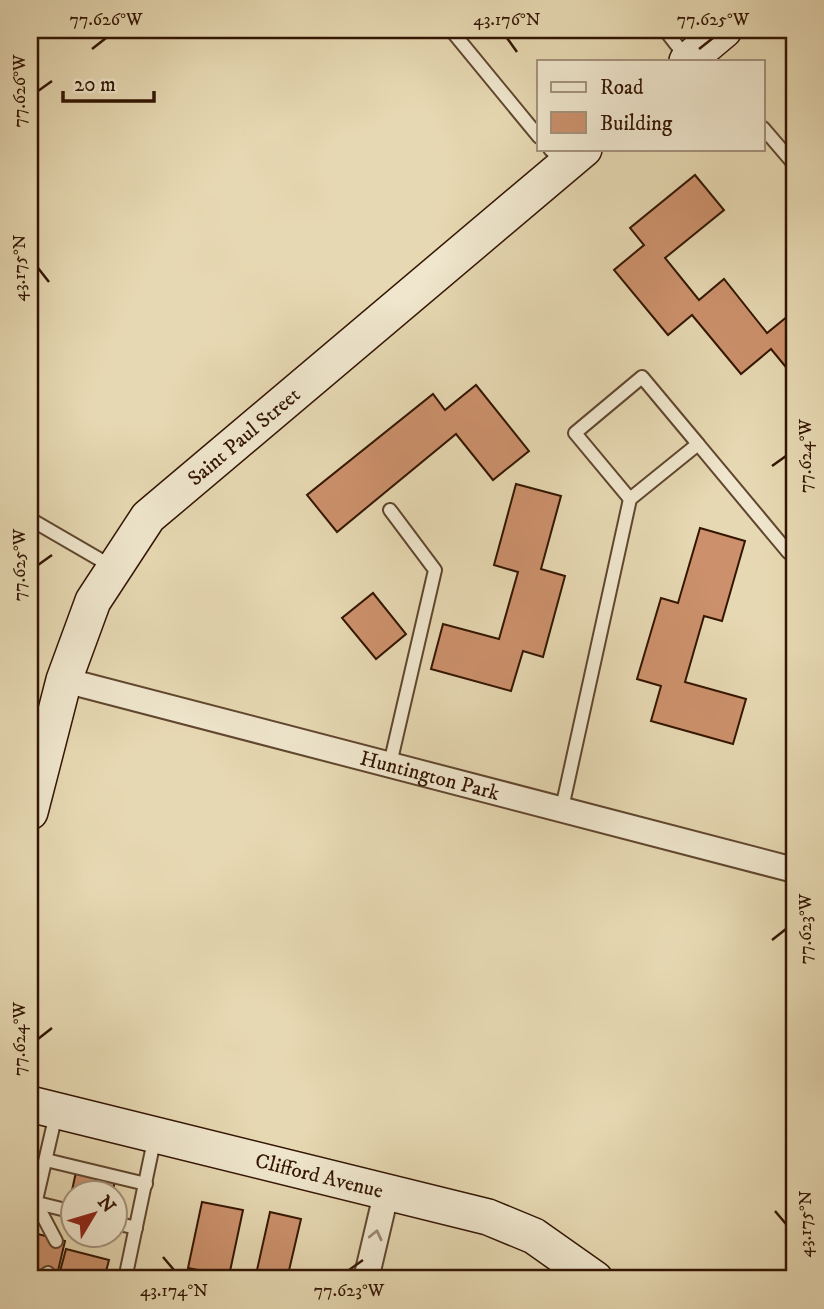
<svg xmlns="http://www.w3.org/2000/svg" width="824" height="1309" font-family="'IM FELL DW Pica',serif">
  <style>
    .building { fill: #cc916c; stroke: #331502; stroke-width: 2 }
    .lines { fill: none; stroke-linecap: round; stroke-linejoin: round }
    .service-casing { stroke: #60462e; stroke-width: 16 }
    .minor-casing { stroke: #60462e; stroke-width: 28 }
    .secondary-casing { stroke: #331502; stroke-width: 38 }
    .service { stroke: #efe6cd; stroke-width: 12 }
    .minor { stroke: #efe6cd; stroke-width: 24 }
    .secondary { stroke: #efe6cd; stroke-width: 35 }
    .oneway { stroke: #9a8872 }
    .ticks { fill: none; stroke: #331502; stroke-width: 2.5 }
    .labels { text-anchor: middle; stroke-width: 6; stroke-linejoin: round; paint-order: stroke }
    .street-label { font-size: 21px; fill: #331502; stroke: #efe6cd }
    .neatline { fill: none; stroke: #331502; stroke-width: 2.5 }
    .ticks-label { font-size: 18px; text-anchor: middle; fill: #331502 }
  </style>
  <rect width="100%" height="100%" fill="#e6d8b2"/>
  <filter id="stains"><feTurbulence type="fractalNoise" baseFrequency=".00286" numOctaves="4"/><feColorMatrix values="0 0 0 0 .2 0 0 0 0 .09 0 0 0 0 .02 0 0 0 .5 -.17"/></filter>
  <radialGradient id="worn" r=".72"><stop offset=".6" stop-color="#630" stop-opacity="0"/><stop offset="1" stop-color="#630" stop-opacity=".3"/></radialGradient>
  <!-- building -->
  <g class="building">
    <path d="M695 175 724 210 665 258 699 300 724 279 767 333 794 311V377L771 349 741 374 692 315 668 335 614 270 644 245 630 228Z"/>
    <path d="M476 385 529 451 493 480 456 434 337 532 307 495 433 394 445 410Z"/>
    <path d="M516 484 561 496 541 569 565 576 543 657 523 651 511 691 431 669 443 624 499 639 518 572 494 565Z"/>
    <path d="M700 528 745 541 722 621 704 616 685 682 746 699 733 744 651 721 661 686 637 679 661 598 678 603Z"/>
    <path d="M373 593 406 634 376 659 342 618Z"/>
    <path d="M76 1172 115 1181 112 1194H74V1205L69 1204Z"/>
    <path d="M202 1202 243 1210 229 1276 188 1268Z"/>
    <path d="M270 1212 301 1219 287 1279H255Z"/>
    <path d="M30 1232 65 1241 57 1275 30 1268Z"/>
    <path d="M66 1249 109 1260 104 1279H58Z"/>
  </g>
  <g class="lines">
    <defs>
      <g id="service">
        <path d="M451 30 539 137"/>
        <path d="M665 30 686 57"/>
        <path d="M763 128 794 164"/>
        <path d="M550 149 565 164"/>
        <path d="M630 499 575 433 642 377 698 444"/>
        <path d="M390 510 435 570 390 764"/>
        <path d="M30 519 111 566"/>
        <path d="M562 808 630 499 698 444 788 552 794 556"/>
        <path d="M46 1160 146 1184"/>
        <path d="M33 1202 74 1212"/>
        <path d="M33 1205 36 1203 56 1241"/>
        <path d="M116 1223 136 1228"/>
        <path d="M30 1226 56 1114"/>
        <path d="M40 1279 48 1273"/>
        <path d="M125 1279 155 1136"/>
      </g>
      <g id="minor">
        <path id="s1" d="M64 680 794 870"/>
        <path d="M366 1279 387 1190"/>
      </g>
      <g id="secondary">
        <path d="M687 61 724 30"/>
        <path id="s2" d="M30 812 64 680 93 601 148 517 584 149"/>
        <path id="s3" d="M30 1104 488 1217 534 1236 595 1279"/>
      </g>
    </defs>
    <!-- service casing -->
    <use href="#service" class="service-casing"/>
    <!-- minor casing -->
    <use href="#minor" class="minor-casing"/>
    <!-- secondary casing -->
    <use href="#secondary" class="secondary-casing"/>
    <!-- service -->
    <use href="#service" class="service"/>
    <!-- minor -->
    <use href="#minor" class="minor"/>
    <!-- secondary -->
    <use href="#secondary" class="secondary"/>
  </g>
  <!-- one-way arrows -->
  <defs><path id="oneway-chevron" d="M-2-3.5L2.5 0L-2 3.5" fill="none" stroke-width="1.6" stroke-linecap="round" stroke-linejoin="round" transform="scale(1.75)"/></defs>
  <use class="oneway" href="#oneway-chevron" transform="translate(376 1235) rotate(-77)"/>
  <!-- ticks -->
  <path class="ticks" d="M507 38 517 52M92 49 106 38M699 49 713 38M38 91 52 81M38 268 49 282M772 466 786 456M38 565 52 555M772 940 786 929M38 1039 52 1028M775 1211 786 1224M163 1257 174 1270M349 1270 363 1260"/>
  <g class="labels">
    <!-- street labels -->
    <g class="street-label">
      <text dy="7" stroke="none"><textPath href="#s2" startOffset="446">Saint Paul Street</textPath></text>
      <text dy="7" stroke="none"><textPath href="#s1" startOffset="378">Huntington Park</textPath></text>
      <text dy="7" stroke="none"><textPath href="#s3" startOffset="298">Clifford Avenue</textPath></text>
    </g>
  </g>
  <!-- margin -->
  <rect width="824" height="1309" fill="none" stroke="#e6d8b2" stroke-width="77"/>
  <!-- legend -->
  <rect x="537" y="60" width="228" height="91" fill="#efe6cd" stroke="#a4927c" stroke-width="2"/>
  <rect x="551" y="82" width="35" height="10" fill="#efe6cd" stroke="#a4927c" stroke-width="2"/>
  <text x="600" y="94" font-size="21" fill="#331502">Road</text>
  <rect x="551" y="112" width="35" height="21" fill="#cc916c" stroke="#a4927c" stroke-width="2"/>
  <text x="600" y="130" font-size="21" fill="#331502">Building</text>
  <!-- north arrow -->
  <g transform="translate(94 1214) rotate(52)"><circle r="33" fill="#efe6cd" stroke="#a4927c" stroke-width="2"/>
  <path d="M0-5L12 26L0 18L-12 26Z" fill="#8f2418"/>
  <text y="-10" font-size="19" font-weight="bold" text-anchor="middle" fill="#331502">N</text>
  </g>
  <!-- scale -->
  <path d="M63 91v10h91v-10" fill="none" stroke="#331502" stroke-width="3.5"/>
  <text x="74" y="91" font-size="21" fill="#331502" stroke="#efe6cd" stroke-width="5" paint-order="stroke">20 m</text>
  <rect x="38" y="38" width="748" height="1232" class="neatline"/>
  <g class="ticks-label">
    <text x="106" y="25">77.626°W</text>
    <text x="507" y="25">43.176°N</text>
    <text x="713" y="25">77.625°W</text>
    <text transform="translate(19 91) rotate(-90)" y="6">77.626°W</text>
    <text transform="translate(19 268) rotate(-90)" y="6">43.175°N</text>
    <text transform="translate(805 456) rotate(-90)" y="6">77.624°W</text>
    <text transform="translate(19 565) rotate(-90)" y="6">77.625°W</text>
    <text transform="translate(805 929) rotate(-90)" y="6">77.623°W</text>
    <text transform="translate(19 1039) rotate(-90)" y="6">77.624°W</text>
    <text transform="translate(805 1224) rotate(-90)" y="6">43.175°N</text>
    <text x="174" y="1296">43.174°N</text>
    <text x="349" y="1296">77.623°W</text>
  </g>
  <rect width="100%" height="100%" filter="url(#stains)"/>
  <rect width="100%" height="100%" fill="url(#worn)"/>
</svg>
